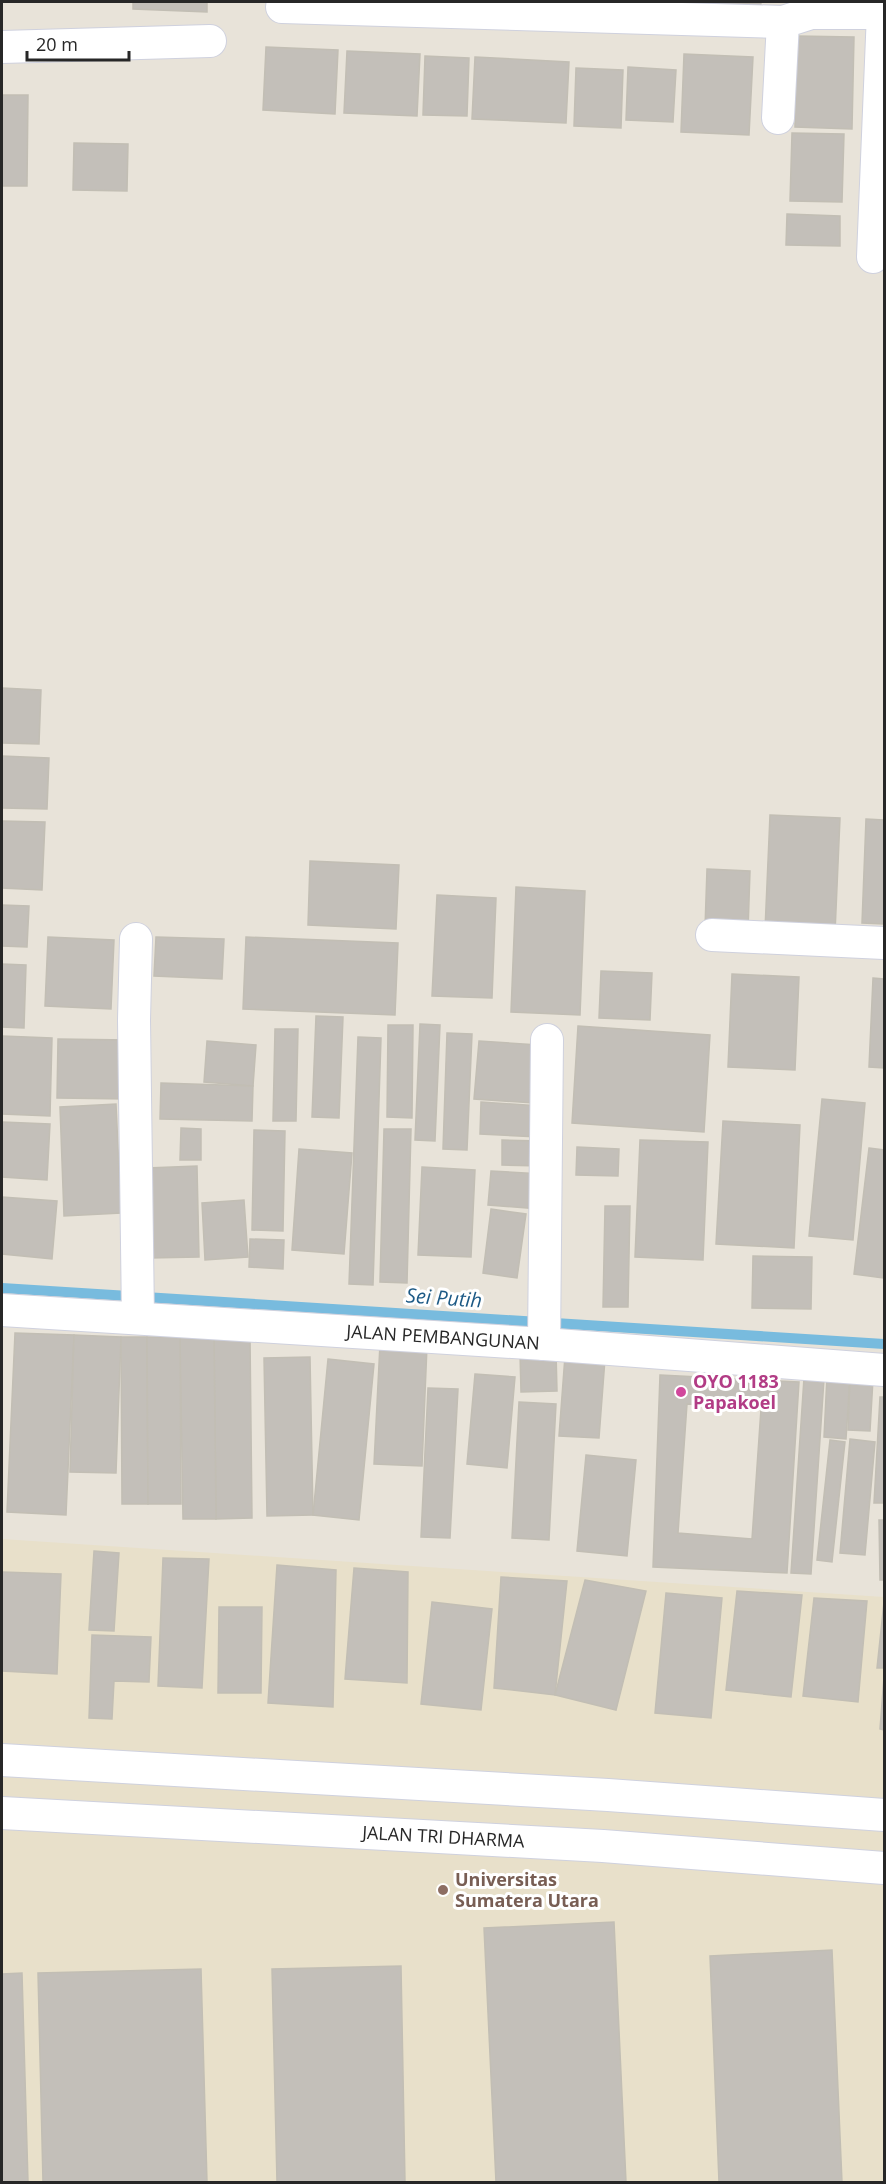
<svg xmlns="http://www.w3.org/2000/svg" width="886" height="2184" font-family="'Open Sans',sans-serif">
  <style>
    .education { fill: #e8e0ca }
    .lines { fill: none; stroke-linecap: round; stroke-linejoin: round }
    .stream { stroke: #78bbde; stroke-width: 10 }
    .building { fill: #c3bfb9; stroke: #c2beb4; stroke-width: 1.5; fill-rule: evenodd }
    .minor-casing { stroke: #cfd1de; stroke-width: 34 }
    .minor { stroke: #fff; stroke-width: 32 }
    .hotel-dot { fill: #d1479c; stroke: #fff; stroke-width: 2 }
    .education-dot { fill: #8d6e63; stroke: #fff; stroke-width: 2 }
    .labels { text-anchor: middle; stroke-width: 6; stroke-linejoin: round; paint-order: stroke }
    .street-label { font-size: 18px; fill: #272727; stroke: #fff }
    .hotel-label { font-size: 18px; font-weight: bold; fill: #b23c85; stroke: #fff; text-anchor: start }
    .education-label { font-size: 18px; font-weight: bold; fill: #785e54; stroke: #fff; text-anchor: start }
    .water-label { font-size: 20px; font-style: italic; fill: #1c5985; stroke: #fff }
  </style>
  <rect width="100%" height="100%" fill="#e8e3d9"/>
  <!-- education -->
  <path class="education" d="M2 1539 884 1597V2182H2Z"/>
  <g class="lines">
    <!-- stream -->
    <path class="stream" d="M2 1288 884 1344"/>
  </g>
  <!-- building -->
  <g class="building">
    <path d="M133 2H207V12L133 9Z"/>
    <path d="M693 2H761L760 13 693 10Z"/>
    <path d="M797 36 854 37 852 129 795 127Z"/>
    <path d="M266 47 338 50 335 114 263 110Z"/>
    <path d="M347 51 420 54 417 116 344 113Z"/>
    <path d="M684 54 753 57 749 135 681 132Z"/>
    <path d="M425 56 469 58 467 116 423 115Z"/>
    <path d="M475 57 569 62 566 123 472 119Z"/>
    <path d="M628 67 676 70 673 122 626 120Z"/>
    <path d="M576 68 623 70 621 128 574 126Z"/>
    <path d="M2 95H28L27 186H2Z"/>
    <path d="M792 133 844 134 842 202 790 201Z"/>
    <path d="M74 143 128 144 127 191 73 190Z"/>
    <path d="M787 214 840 216V246L786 245Z"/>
    <path d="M2 688 41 690 39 744 2 743Z"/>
    <path d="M2 756 49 758 47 809 2 808Z"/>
    <path d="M770 815 840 818 835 933 765 930Z"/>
    <path d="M866 819 884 820V924L862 923Z"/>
    <path d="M2 821 45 822 42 890 2 888Z"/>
    <path d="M310 861 399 865 396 929 308 925Z"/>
    <path d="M707 869 750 871 748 930 705 928Z"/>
    <path d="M516 887 585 891 580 1015 511 1012Z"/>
    <path d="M437 895 496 898 492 998 432 996Z"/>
    <path d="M2 905 29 906 27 947 2 946Z"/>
    <path d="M48 937 114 940 111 1009 45 1006Z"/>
    <path d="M156 937 224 939 222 979 154 976Z"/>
    <path d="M246 937 398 943 395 1015 243 1009Z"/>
    <path d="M2 964 26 965 24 1028 2 1027Z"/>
    <path d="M601 971 652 973 650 1020 599 1018Z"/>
    <path d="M732 974 799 977 795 1070 728 1067Z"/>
    <path d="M873 978 884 979V1068L869 1067Z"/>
    <path d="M316 1016 343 1017 339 1118 312 1117Z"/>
    <path d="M420 1024 440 1025 435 1141 415 1140Z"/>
    <path d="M388 1025H413L412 1118 387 1117Z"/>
    <path d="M578 1026 710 1035 704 1132 572 1123Z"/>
    <path d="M275 1029H298L296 1121H273Z"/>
    <path d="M447 1033 472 1034 467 1150 443 1149Z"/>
    <path d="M2 1036 52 1038 50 1116 2 1114Z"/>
    <path d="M358 1037 381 1038 373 1285 349 1284Z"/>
    <path d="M58 1039 129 1040 128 1099 57 1098Z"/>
    <path d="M207 1041 256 1045 253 1086 204 1082Z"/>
    <path d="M479 1041 538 1045 534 1103 474 1099Z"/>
    <path d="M161 1083 253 1086 252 1121 160 1119Z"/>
    <path d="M822 1099 865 1103 853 1240 809 1236Z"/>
    <path d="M481 1102 540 1106 538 1137 480 1134Z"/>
    <path d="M116 1104 121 1213 64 1216 60 1107Z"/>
    <path d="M723 1121 800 1125 794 1248 716 1244Z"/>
    <path d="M2 1122 50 1124 47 1180 2 1177Z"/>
    <path d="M181 1128 201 1129V1160H180Z"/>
    <path d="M384 1129H411L407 1283 380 1282Z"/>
    <path d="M254 1130 285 1131 283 1231 252 1230Z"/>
    <path d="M502 1140 542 1141 541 1166 502 1165Z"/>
    <path d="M640 1140 708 1142 703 1260 635 1257Z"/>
    <path d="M577 1147 619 1149 618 1176 576 1175Z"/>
    <path d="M869 1148 884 1150 883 1278 854 1274Z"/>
    <path d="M299 1149 352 1153 344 1254 292 1250Z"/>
    <path d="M197 1166 199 1257 149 1258 147 1168Z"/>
    <path d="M422 1167 475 1170 471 1257 418 1255Z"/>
    <path d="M491 1171 542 1174 539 1209 488 1205Z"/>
    <path d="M2 1197 57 1201 52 1259 2 1254Z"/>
    <path d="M244 1200 248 1257 205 1260 202 1203Z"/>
    <path d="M605 1206H630L628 1307H603Z"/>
    <path d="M491 1209 526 1214 517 1278 483 1273Z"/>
    <path d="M250 1239 284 1240 283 1269 249 1267Z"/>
    <path d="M753 1256 812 1257 811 1309 752 1308Z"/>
    <path d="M15 1333 74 1335 66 1515 7 1512Z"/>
    <path d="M74 1335 121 1337 116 1473 70 1472Z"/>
    <path d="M214 1336H250L252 1518 216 1519Z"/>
    <path d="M214 1336 216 1519H183L180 1337Z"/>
    <path d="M121 1337H147L148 1504H122Z"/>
    <path d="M147 1337H180L181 1504H148Z"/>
    <path d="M380 1344 427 1346 422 1466 374 1464Z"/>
    <path d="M556 1352 557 1391 521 1392 520 1353Z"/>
    <path d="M565 1356 605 1359 599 1438 559 1436Z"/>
    <path d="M310 1357 313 1515 267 1516 264 1358Z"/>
    <path d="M328 1359 374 1364 359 1520 313 1515Z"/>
    <path d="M475 1374 515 1377 507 1468 467 1464Z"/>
    <path d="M660 1375 799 1382 787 1573 653 1567ZM687 1404 761 1409 752 1539 678 1533Z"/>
    <path d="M827 1376 850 1377 846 1439 824 1437Z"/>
    <path d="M850 1377 873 1379 870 1431 848 1430Z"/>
    <path d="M804 1378 824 1379 811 1574 791 1573Z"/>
    <path d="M428 1388 458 1389 450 1538 421 1537Z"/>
    <path d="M880 1397H884V1503H874Z"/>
    <path d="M519 1402 556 1404 549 1540 512 1538Z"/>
    <path d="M850 1439 875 1442 865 1555 840 1553Z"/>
    <path d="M830 1440 845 1442 832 1562 817 1560Z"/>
    <path d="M586 1455 636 1460 627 1556 577 1551Z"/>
    <path d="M879 1520H884V1580H880Z"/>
    <path d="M94 1551 119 1553 114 1631 89 1630Z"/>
    <path d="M163 1558 209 1559 202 1688 158 1686Z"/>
    <path d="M277 1565 336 1570 333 1707 268 1703Z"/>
    <path d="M354 1568 408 1572 407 1683 345 1679Z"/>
    <path d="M2 1572 61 1574 57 1674 2 1671Z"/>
    <path d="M501 1577 567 1581 555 1695 494 1688Z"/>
    <path d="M585 1580 646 1591 616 1710 555 1695Z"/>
    <path d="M737 1591 802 1595 791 1697 726 1690Z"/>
    <path d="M666 1593 722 1598 711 1718 655 1713Z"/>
    <path d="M814 1598 867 1601 858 1702 803 1696Z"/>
    <path d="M432 1602 492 1609 481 1710 421 1704Z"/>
    <path d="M884 1602V1668H877Z"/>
    <path d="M219 1607H262L261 1693H218Z"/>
    <path d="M92 1635 151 1637 149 1682 114 1681 112 1719 89 1718Z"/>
    <path d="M884 1677V1730L880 1729Z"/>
    <path d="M614 1922 626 2182H496L484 1928Z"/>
    <path d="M832 1950 842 2182H719L710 1956Z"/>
    <path d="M401 1966 405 2182H277L272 1969Z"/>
    <path d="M201 1969 207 2182H43L38 1973Z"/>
    <path d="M22 1973 28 2182H2V1974Z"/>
  </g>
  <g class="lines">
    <defs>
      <g id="minor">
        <path d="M282 7 783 22"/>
        <path d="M811 13H884"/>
        <path d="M2 47 210 41"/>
        <path d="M778 118 783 22 811 13V2"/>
        <path d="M873 257 883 13"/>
        <path d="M712 935 884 943"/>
        <path d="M136 939 134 1020 138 1318"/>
        <path id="s1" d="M2 1310 544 1344 884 1370"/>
        <path d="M544 1344 547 1040"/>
        <path d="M2 1760 608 1795 884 1815"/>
        <path id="s2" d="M2 1813 603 1846 884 1868"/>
      </g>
    </defs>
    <!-- minor casing -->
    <use href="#minor" class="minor-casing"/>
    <!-- minor -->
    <use href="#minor" class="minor"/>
  </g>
  <!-- markers -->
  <circle class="hotel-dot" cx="681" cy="1392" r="6"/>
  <circle class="education-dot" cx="443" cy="1890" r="6"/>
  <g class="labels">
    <!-- street labels -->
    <g class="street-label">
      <text dy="6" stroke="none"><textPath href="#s1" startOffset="442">JALAN PEMBANGUNAN</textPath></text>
      <text dy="6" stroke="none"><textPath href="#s2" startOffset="442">JALAN TRI DHARMA</textPath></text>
    </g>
    <!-- hotel labels -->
    <g class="hotel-label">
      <text x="693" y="1388">OYO 1183<tspan x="693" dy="21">Papakoel</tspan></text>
    </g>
    <!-- education labels -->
    <g class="education-label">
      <text x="455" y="1886">Universitas<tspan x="455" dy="21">Sumatera Utara</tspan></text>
    </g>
    <!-- water labels -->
    <g class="water-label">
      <text transform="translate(444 1298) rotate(4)" y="7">Sei Putih</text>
    </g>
  </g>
  <!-- border -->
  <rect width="886" height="2184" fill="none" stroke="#272727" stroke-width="6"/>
  <!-- scale -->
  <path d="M27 51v9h102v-9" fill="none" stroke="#272727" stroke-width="3"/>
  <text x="36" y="51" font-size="18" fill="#272727" stroke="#ffffff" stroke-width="4.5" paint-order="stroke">20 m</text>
</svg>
